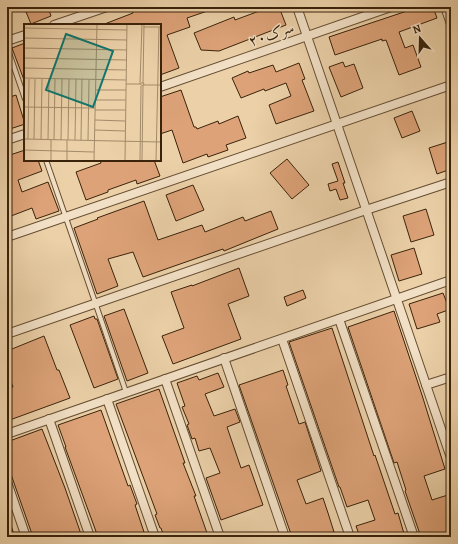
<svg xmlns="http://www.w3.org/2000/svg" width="458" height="544" font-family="Alegreya,Amiri,serif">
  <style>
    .building { fill: #dda278; stroke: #3a230b }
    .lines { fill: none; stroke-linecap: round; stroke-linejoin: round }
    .service-casing { stroke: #664e32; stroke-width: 6 }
    .minor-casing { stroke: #664e32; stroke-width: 10 }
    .service { stroke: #f2e0c6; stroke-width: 4 }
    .minor { stroke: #f2e0c6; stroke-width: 8 }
    .labels { text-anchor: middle; stroke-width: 3; stroke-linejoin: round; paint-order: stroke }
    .street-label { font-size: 15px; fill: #3a230b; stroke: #f2e0c6 }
    .inset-road { fill: none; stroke: #a48b69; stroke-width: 1 }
    .view { fill: #0f766e; fill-opacity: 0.15; stroke: #0f766e; stroke-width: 2 }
    .inset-edge { fill: none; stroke: #3a230b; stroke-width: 2 }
  </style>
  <rect width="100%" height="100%" fill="#ebd0a8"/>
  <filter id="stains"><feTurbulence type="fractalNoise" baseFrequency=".005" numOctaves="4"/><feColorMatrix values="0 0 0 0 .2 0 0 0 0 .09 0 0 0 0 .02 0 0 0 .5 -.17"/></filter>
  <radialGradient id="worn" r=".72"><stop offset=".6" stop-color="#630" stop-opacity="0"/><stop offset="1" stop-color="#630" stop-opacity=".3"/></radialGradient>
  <!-- building -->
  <g class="building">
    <path d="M24 7H48L51 16 31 24Z"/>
    <path d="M141 7H215L216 8 187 18 190 27 167 35 179 68 160 75V25H102L133 13 132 10Z"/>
    <path d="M270 7H279L286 25 219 51 201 50 194 33 234 17 235 20Z"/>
    <path d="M419 7H433L437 18 399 32 405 48 413 45 421 67 399 75 386 40 382 41V39L335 55 329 37Z"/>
    <path d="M25 43V80H24L12 48Z"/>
    <path d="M343 62 345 67 354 64 363 88 341 97 329 67Z"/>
    <path d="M299 63 305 79 302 80 314 111 276 124 269 105 291 96 286 83 265 91 264 89 241 98 232 78 248 71 249 73 273 65 276 72Z"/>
    <path d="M181 90 194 127H196L197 129 218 121 219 124 238 116 246 138 226 145 228 150 208 157 207 154 183 163 172 130 160 134V97Z"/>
    <path d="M16 95 25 124 7 130V98Z"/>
    <path d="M412 111 420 131 402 138 394 118Z"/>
    <path d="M451 141V169L437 174 429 148Z"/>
    <path d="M25 150V160H38L42 171 18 180 22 192 48 182 59 211 36 219 32 208 11 216 7 206V156Z"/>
    <path d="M287 159 309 185 292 199 270 173Z"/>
    <path d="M100 160H154L160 176 137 184 136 180 108 190V192L86 200 76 172 101 163Z"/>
    <path d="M338 162 345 183H343L348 198 340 200 336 189 330 191 328 184 338 181 332 164Z"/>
    <path d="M193 185 204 210 176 221 166 195Z"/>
    <path d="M144 201 158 240 202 225 205 232 243 217 245 221 271 211 278 229 224 251 223 249 143 277 133 252 108 259 118 286 97 294 74 228 98 219 97 218Z"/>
    <path d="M426 209 434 235 411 242 403 216Z"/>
    <path d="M414 248 422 274 399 281 391 255Z"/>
    <path d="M239 268 249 296 228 304 241 339 173 364 162 336 184 328 171 292 192 285V286Z"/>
    <path d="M303 290 306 298 287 306 284 297Z"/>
    <path d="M443 293 447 303 449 302 451 309 437 314 440 322 417 329 409 304Z"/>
    <path d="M124 309 148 373 127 381 104 316Z"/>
    <path d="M394 311 422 395 445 469 424 476 432 500 451 494V537H421L405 491 406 490 397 462 394 463 348 327Z"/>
    <path d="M94 316 95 319H97L118 379 94 388 70 325Z"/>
    <path d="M332 328 374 456 375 455 395 514 398 513 405 537H360L356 526 375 520 368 500 347 507 340 487H339L289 342Z"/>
    <path d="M44 336 57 370H59L70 398 7 421V389L13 387 7 371V351Z"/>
    <path d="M283 370 288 385 286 386 299 424 305 422 321 471 297 480 306 504 323 498 328 513 334 532 317 537H292L239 385Z"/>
    <path d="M218 373 224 387 205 394 214 416 235 409 240 422 227 427 241 468 249 465 263 505 221 520 206 478 220 473 210 448 199 451 195 438 192 439 187 425 189 424 182 407 185 406 177 383 197 376 199 380Z"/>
    <path d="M159 389 185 463H183L196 496H194L207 533 197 537H164L161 528H160L155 515 157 514 116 404Z"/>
    <path d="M101 410 128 486 130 485 137 504 135 505 145 535 141 537H98L65 447H66L58 425Z"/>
    <path d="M42 429 65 488 82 537H33L7 463V442Z"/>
    <path d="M7 517H8L15 537H7Z"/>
  </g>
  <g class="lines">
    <defs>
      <g id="service">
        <path d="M443 7 451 30"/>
        <path d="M7 47 25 99"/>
        <path d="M46 160 126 392"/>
      </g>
      <g id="minor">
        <path d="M297 7 451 458"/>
        <path d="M54 25 107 7"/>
        <path d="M7 41 25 35"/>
        <path d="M160 87 391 7"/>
        <path d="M7 140 25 134"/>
        <path d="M7 237 451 85"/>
        <path d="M339 319 414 537"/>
        <path d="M7 334 366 210 451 182"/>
        <path d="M282 339 350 537"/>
        <path d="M224 358 285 537"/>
        <path d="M165 379 220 537"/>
        <path d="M426 385 451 377"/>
        <path d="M107 399 155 537"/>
        <path d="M49 419 90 537"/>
        <path d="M7 434 451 280"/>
        <path d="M7 482 26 537"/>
      </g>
    </defs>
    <!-- service casing -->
    <use href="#service" class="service-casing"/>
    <!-- minor casing -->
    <use href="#minor" class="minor-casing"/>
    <!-- service -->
    <use href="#service" class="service"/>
    <!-- minor -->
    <use href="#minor" class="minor"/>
  </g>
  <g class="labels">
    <!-- street labels -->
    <g class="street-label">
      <text transform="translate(271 34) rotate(-19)" y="5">سرک۲۰</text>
    </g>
  </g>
  <!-- overview -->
  <g transform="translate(24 24)">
    <rect width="137" height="137" fill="#ebd0a8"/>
    <path class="inset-road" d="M120 3H137M0 4 103 6M0 14 103 16M0 24 103 26M0 34 103 36M0 44 102 46M0 54 102 56M117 59H120L119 62 116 60 118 0M119 59 120 0M102 60H116M120 61H137M71 66H102M71 76H102M0 83 71 84M71 86H102M71 96 101 97M71 106 101 107M0 115 137 118M4 115 5 55M10 115 11 55M17 115 18 55M24 116 25 55M30 116 31 55M37 116 38 55M44 116 45 55M51 116 52 55M57 116 58 55M64 116 65 56M0 126 70 128M27 137V116M43 137V116M70 137 73 0M101 137 103 0M116 137 117 62M118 137 119 62M132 137 135 3"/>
    <path class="view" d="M42 10 89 27 69 83 22 66Z"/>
    <rect width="137" height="137" class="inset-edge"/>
  </g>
  <!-- margin -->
  <rect width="458" height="544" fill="none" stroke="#ebd0a8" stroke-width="24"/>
  <rect x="8" y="8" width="442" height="528" fill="none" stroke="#3a230b" stroke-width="2"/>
  <rect x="12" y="12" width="434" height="520" fill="none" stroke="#3a230b"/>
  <!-- north arrow -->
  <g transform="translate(420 38) rotate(340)" stroke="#f2e0c6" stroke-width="3" paint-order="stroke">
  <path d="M0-3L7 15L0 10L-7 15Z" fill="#3a230b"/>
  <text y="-6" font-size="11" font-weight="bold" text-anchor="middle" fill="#3a230b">N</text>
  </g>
  <rect width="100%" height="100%" filter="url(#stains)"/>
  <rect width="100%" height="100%" fill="url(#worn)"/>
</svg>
